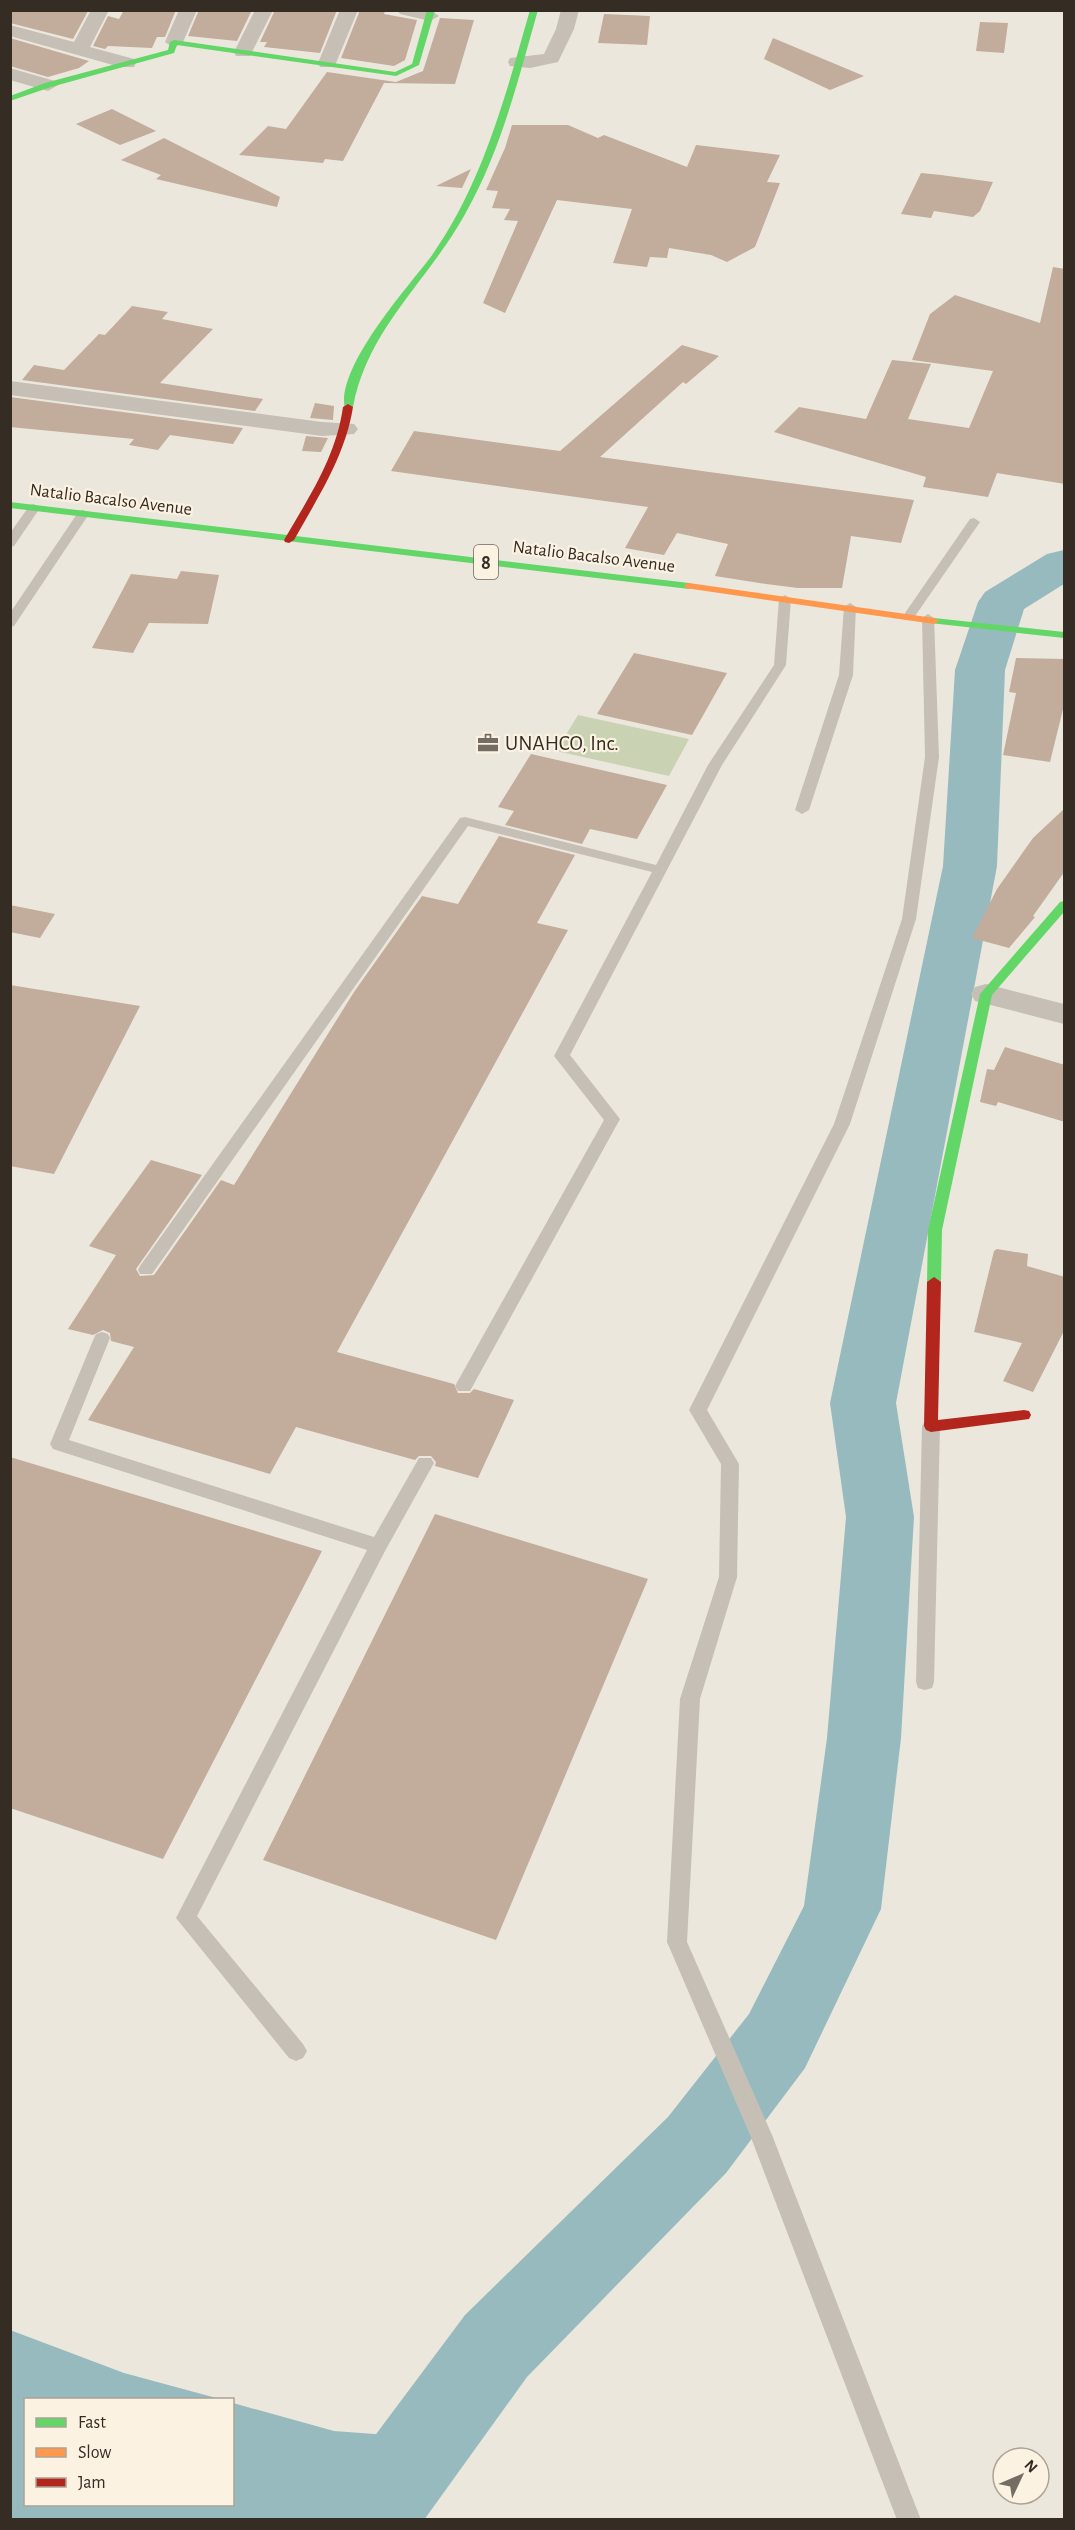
<svg xmlns="http://www.w3.org/2000/svg" width="1075" height="2530" font-family="'Alegreya Sans',sans-serif">
  <style>
    .green { fill: #c9d3b4 }
    .water { fill: #97babf }
    .lines { fill: none; stroke-linecap: round; stroke-linejoin: round }
    .river { fill: #97babf; fill-rule: evenodd }
    .building { fill: #c2ac9c }
    .lane { fill: #c5bfb6; fill-rule: evenodd }
    .street { fill: #c5bfb6; fill-rule: evenodd }
    .fast { fill: #63d668; fill-rule: evenodd }
    .slow { fill: #ff974d; fill-rule: evenodd }
    .jam { fill: #b3261e; fill-rule: evenodd }
    .labels { text-anchor: middle; stroke-width: 4.5; stroke-linejoin: round; paint-order: stroke }
    .far-street-label { font-size: 18px; fill: #352c24; stroke: #fbf2e2 }
    .shield { fill: #fbf2e2; stroke: #70675d; stroke-width: 1.5 }
    .shield-label { font-size: 20px; font-weight: bold; fill: #352c24 }
    .poi-label { font-size: 21px; fill: #352c24; stroke: #fbf2e2; text-anchor: start }
  </style>
  <rect width="100%" height="100%" fill="#ece7dc"/>
  <!-- green -->
  <path class="green" d="M578 715 689 739 669 776 556 751Z"/>
  <!-- water -->
  <path class="water" d="M10 2330 124 2373 220 2399 26 2400V2504H232L233 2403 334 2431 388 2435 387 2519H11Z"/>
  <g class="lines">
    <!-- river -->
    <path class="river" d="M1064 550V584L1024 609 1005 670 997 866 896 1403 914 1517 901 1738 881 1909 805 2068 726 2173 527 2377 424 2520H354L343 2493 356 2461 465 2315 668 2117 749 2014 804 1906 827 1738 846 1517 830 1403 943 866 955 670 978 602 985 592 1047 554Z"/>
  </g>
  <!-- building -->
  <g class="building">
    <path d="M10 10H86L88 11 73 39 10 23Z"/>
    <path d="M124 10H176L165 37H157L152 48 108 46 105 49 93 46 108 16 119 19Z"/>
    <path d="M199 10H252L237 41 188 36Z"/>
    <path d="M275 10H337L320 53 264 47 267 42H260Z"/>
    <path d="M360 10 385 11 384 14 417 20 405 60 394 66 341 58Z"/>
    <path d="M604 14 650 16 647 45 598 43Z"/>
    <path d="M440 18 474 20 455 84 384 83 343 161 325 159 323 163 239 155 268 126 286 129 327 72 396 82 423 71Z"/>
    <path d="M980 22 1008 23 1004 53 976 51Z"/>
    <path d="M10 38 89 61 79 68 48 77 10 66Z"/>
    <path d="M773 38 864 76 830 90 764 59Z"/>
    <path d="M112 109 156 131 120 145 76 124Z"/>
    <path d="M512 125H568L598 138 604 135 687 167 696 145 780 155 767 182 780 183 755 247 727 262 711 255 669 248 667 258 650 257 647 267 613 263 632 209 557 200 505 313 483 303 518 221 504 220 510 209 492 208 498 191 486 190 505 148Z"/>
    <path d="M164 138 280 197 277 207 156 179 161 175 121 160Z"/>
    <path d="M471 169 462 188 436 186Z"/>
    <path d="M921 173 941 175 993 182 980 211 973 217 934 211 931 218 901 214Z"/>
    <path d="M1053 267 1065 269V484L997 473 988 497 923 487 926 477 774 432 799 407 866 419 892 360 931 364 908 419 969 428 993 371 912 360 930 314 955 295 1040 323Z"/>
    <path d="M132 306 168 312 162 319 213 329 160 383 263 399 255 411 22 380 34 365 64 370 99 334 105 335Z"/>
    <path d="M682 345 719 356 686 384 683 382 600 457 914 500 901 543 851 536 842 588H798L766 584 715 576 728 544 677 533 664 555 625 548 648 507 391 471 414 431 560 451Z"/>
    <path d="M10 397 243 428 233 444 170 435 158 450 129 445 134 439 10 427Z"/>
    <path d="M315 403 334 406 333 420 310 418Z"/>
    <path d="M306 436 328 438 321 452 302 451Z"/>
    <path d="M181 571 219 575 208 624 149 623 133 653 92 648 131 574 177 579Z"/>
    <path d="M634 653 727 673 692 735 597 714Z"/>
    <path d="M1016 658 1065 659V701L1050 762 1003 755 1016 693 1009 692Z"/>
    <path d="M531 754 667 785 637 839 590 829 582 844 505 825 514 811 498 807Z"/>
    <path d="M1065 808V871L1033 916 1035 917 1009 948 972 938 997 889 1033 838Z"/>
    <path d="M499 836 575 855 537 923 568 930 337 1352 454 1384 458 1393H470L474 1389 514 1400 478 1478 435 1466 436 1462 431 1456H419L415 1460 296 1427 270 1474 88 1420 134 1347 111 1341 110 1333 103 1330 93 1335 68 1329 116 1255 89 1246 151 1160 202 1175 136 1269 140 1276 154 1275 221 1180 234 1185 354 992 422 896 458 904Z"/>
    <path d="M10 905 55 914 40 938 10 932Z"/>
    <path d="M10 985 140 1006 54 1174 10 1166Z"/>
    <path d="M1005 1047 1065 1065V1122L998 1102 996 1106 980 1102 987 1069 994 1070Z"/>
    <path d="M997 1249 1028 1254 1027 1266 1065 1277V1329L1033 1392 1003 1381 1022 1343 974 1332 994 1251Z"/>
    <path d="M10 1457 322 1551 163 1859 10 1808Z"/>
    <path d="M435 1514 648 1579 496 1940 263 1860Z"/>
  </g>
  <g class="lines">
    <!-- lane -->
    <g class="lane">
      <path d="M34 504 40 508 14 546 10 547V533L30 505Z"/>
      <path d="M83 510 89 514 14 626 10 627V613L79 511Z"/>
      <path d="M974 518 980 522 913 619H905V613L970 519Z"/>
      <path d="M785 595 791 599 786 665 722 765 570 1055 620 1119 470 1391H458L455 1386 604 1120 554 1056 652 872 468 826 152 1274H140L138 1270 140 1266 460 818 465 817 656 865 708 765 774 665 779 599Z"/>
      <path d="M850 603 856 607 853 675 809 810 802 814 795 810 839 675 844 607Z"/>
      <path d="M928 614 934 618 939 757 916 919 850 1124 707 1410 739 1464 737 1577 700 1699 687 1942 772 2135 921 2520H897L750 2135 667 1942 680 1699 719 1577 721 1464 689 1410 834 1124 902 919 925 757 922 618Z"/>
      <path d="M102 1332 108 1334 110 1338 69 1440 374 1537 419 1458H431L434 1463 385 1551 197 1916 303 2044 307 2051 303 2058 296 2061 289 2058 176 1918 367 1550 53 1449 50 1444 94 1338 96 1334Z"/>
      <path d="M931 1419 937 1421 940 1426 934 1682 932 1688 925 1690 918 1688 916 1682 922 1426 925 1421Z"/>
    </g>
    <!-- street -->
    <g class="street">
      <path d="M91 10H109L90 47 134 59 136 63 134 67H120L10 36V25L74 42Z"/>
      <path d="M179 10H197L183 42 174 48 165 42Z"/>
      <path d="M255 10H273L250 56H236L234 52Z"/>
      <path d="M340 10H358L336 63 334 67H320L318 63Z"/>
      <path d="M397 10H430L439 16 430 21 400 14Z"/>
      <path d="M561 10H579L574 29 558 62 530 68 510 66 508 62 510 58 544 54 556 29Z"/>
      <path d="M10 68 55 81 58 85 48 91 10 80Z"/>
      <path d="M10 381 322 422 354 424 358 429 354 434 322 436 10 395Z"/>
      <path d="M986 984 1064 1004V1024L975 1001 971 994 975 987Z"/>
    </g>
    <!-- fast -->
    <g class="fast">
      <path d="M427 10H435L419 65 396 76 177 45 174 53 51 87 10 101V96L45 83 168 50 170 42 174 40 395 72 412 64Z"/>
      <path d="M530 10H538C518 80 501 152 464 216 427 282 367 330 353 407L345 409C335 369 406 289 430 258 483 184 505 97 530 10Z"/>
      <path d="M10 502 689 583 694 586 689 589 10 508Z"/>
      <path d="M934 618 1064 632V638L930 623V619Z"/>
      <path d="M1064 901V912L992 995 942 1230 941 1282 934 1287 929 1286 927 1282 928 1230 980 994 1060 902Z"/>
    </g>
    <!-- slow -->
    <path class="slow" d="M689 583 934 618 939 621 934 624 685 588V584Z"/>
    <!-- jam -->
    <g class="jam">
      <path d="M348 404 353 407C345 457 318 497 294 540L289 543 285 542 284 540C309 497 336 457 343 407Z"/>
      <path d="M934 1277 941 1282 938 1420 1024 1410 1029 1411 1031 1415 1029 1419 931 1432 926 1430 924 1426 927 1282Z"/>
    </g>
  </g>
  <!-- icons -->
  <defs>
    <symbol id="office-bare" viewBox="-9 -9 18 18"><path d="M-6-3h4V-5.5h4V-3h4V5H-6ZM-1-4.5V-3h2v-1.5ZM-6 0V1H6V0Z" fill="#756d64" stroke="#fbf2e2" stroke-width="2.5" paint-order="stroke"/></symbol>
  </defs>
  <g fill-rule="evenodd">
    <use href="#office-bare" x="473" y="728" width="30" height="30"/>
  </g>
  <g class="labels">
    <!-- far-street labels -->
    <g class="far-street-label">
      <text transform="translate(111 499) rotate(7)" y="6">Natalio Bacalso Avenue</text>
      <text transform="translate(594 556) rotate(7)" y="6">Natalio Bacalso Avenue</text>
    </g>
    <!-- shield labels -->
    <rect class="shield" x="474" y="545" width="24" height="34" rx="4.5"/>
    <g class="shield-label">
      <text x="486" y="569">8</text>
    </g>
    <!-- poi labels -->
    <g class="poi-label">
      <text x="505" y="750">UNAHCO, Inc.</text>
    </g>
  </g>
  <!-- border -->
  <rect width="1075" height="2530" fill="none" stroke="#352c24" stroke-width="24"/>
  <!-- legend -->
  <rect x="24" y="2398" width="210" height="108" fill="#fbf2e2" stroke="#aca396" stroke-width="1.5"/>
  <rect x="36" y="2418" width="30" height="9" fill="#63d668" stroke="#aca396" stroke-width="1.5"/>
  <text x="78" y="2428" font-size="18" fill="#352c24">Fast</text>
  <rect x="36" y="2448" width="30" height="9" fill="#ff974d" stroke="#aca396" stroke-width="1.5"/>
  <text x="78" y="2458" font-size="18" fill="#352c24">Slow</text>
  <rect x="36" y="2478" width="30" height="9" fill="#b3261e" stroke="#aca396" stroke-width="1.5"/>
  <text x="78" y="2488" font-size="18" fill="#352c24">Jam</text>
  <!-- north arrow -->
  <g transform="translate(1021 2476) rotate(46)"><circle r="28" fill="#fbf2e2" stroke="#aca396" stroke-width="1.5"/>
  <path d="M0-4.5L10 22L0 15L-10 22Z" fill="#756d64"/>
  <text y="-9" font-size="16" font-weight="bold" text-anchor="middle" fill="#352c24">N</text>
  </g>
</svg>
